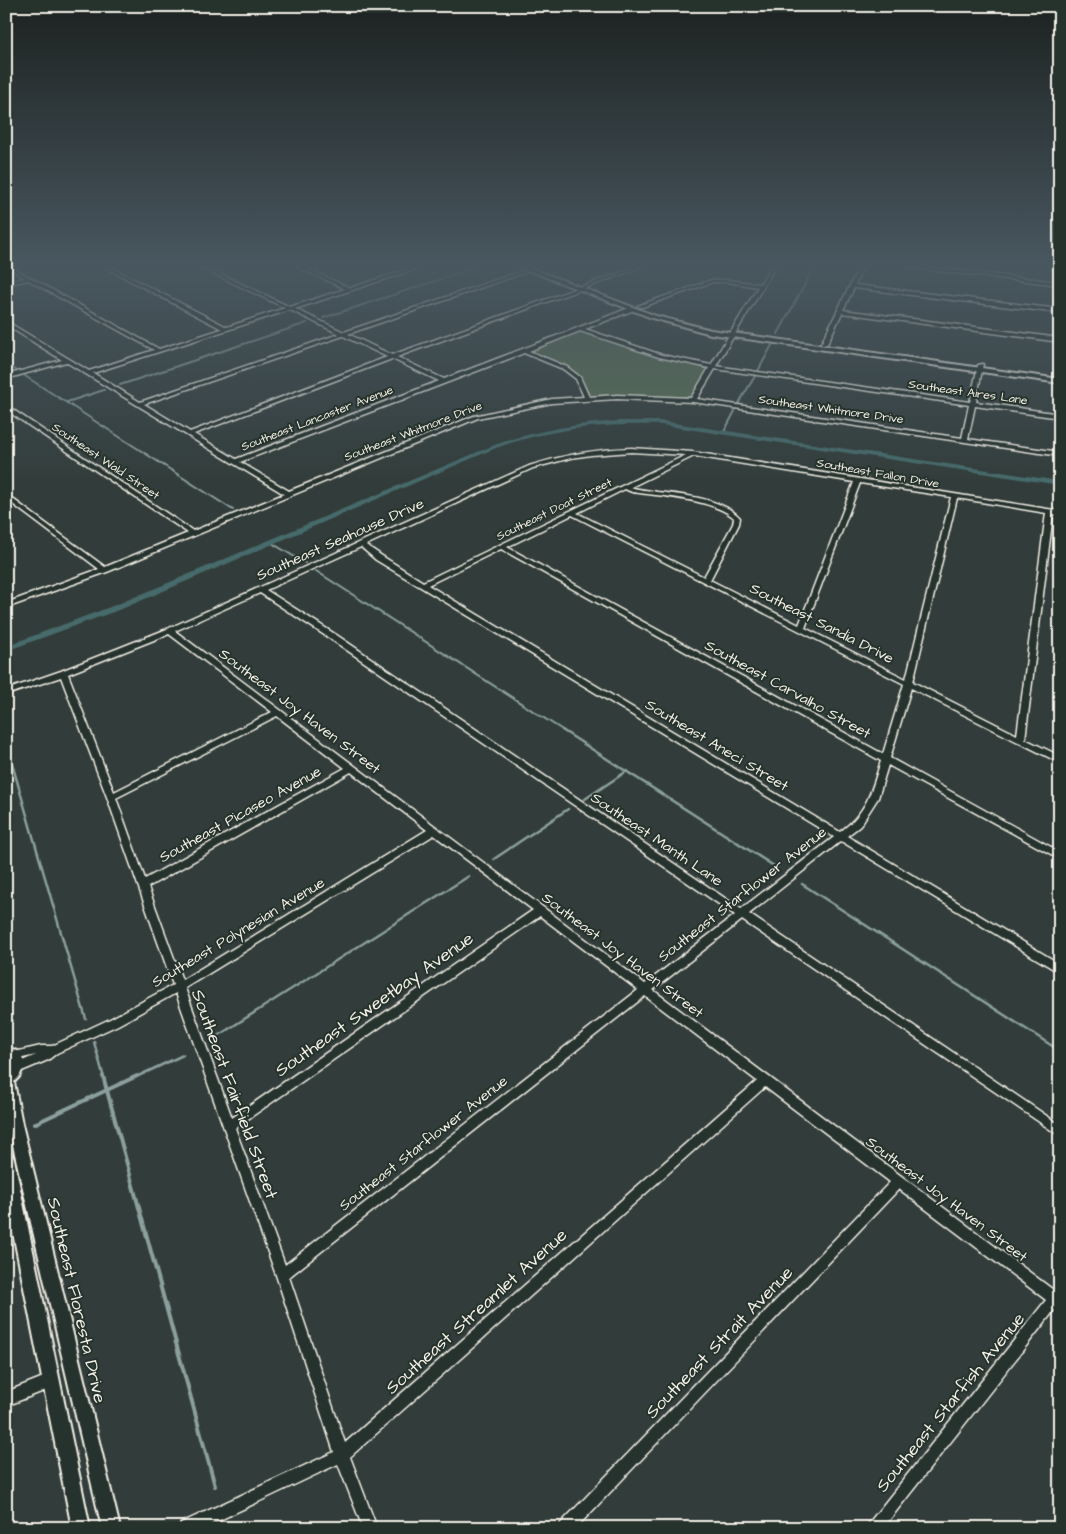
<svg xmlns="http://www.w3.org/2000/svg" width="1066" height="1534" font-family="'Architects Daughter',sans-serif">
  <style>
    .green { fill: #5a7054; stroke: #a7b09e }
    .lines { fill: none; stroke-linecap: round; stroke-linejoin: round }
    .stream-far2 { stroke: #8ca09d; stroke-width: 2 }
    .stream-far1 { stroke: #8ca09d; stroke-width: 2.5 }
    .stream { stroke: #8ca09d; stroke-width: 4 }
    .canal { fill: #466a6b; fill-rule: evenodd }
    .street-casing { stroke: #f4f1e8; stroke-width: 3 }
    .secondary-casing { stroke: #f4f1e8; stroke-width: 4 }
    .street { fill: #26332d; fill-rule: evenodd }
    .secondary { fill: #26332d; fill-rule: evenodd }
    .labels { text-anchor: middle; stroke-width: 4; stroke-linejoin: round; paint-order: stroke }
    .far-street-label { font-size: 12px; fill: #f4f1e8; stroke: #26332d }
    .street-label { font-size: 15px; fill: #f4f1e8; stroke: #26332d }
    .near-street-label { font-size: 18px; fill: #f4f1e8; stroke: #26332d }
  </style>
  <rect width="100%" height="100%" fill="#323d3b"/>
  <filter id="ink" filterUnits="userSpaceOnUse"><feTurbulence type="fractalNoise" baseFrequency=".02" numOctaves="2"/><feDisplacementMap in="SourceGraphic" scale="10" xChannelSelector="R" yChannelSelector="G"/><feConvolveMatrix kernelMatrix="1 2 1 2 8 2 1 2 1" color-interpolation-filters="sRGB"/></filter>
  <g filter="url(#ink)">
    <!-- green -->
    <path class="green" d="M581 332 646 353 702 366 708 370 692 396 690 397 592 396C584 392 585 380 577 374 563 364 544 361 531 351L575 333Z"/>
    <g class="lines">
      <!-- stream-far2 -->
      <g class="stream-far2">
        <path d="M323 318 478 267"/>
        <path d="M778 334 814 267"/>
        <path d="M6 364 16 370"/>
        <path d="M758 371 772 345"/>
        <path d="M25 376 233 510"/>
        <path d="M120 385 307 323"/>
        <path d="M67 402 104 390"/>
        <path d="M739 403 755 376"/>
        <path d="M724 432 735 411"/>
        <path d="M270 542 305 563"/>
        <path d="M316 571 564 731"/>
      </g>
      <!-- stream-far1 -->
      <g class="stream-far1">
        <path d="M562 730 777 868"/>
        <path d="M6 743 86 1019"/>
        <path d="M585 799 627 771"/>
        <path d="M494 859 568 809"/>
        <path d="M802 884 1060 1051"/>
        <path d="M216 1037 469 876"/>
        <path d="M94 1042 104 1078"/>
        <path d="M134 1078 183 1055"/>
      </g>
      <!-- stream -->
      <g class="stream">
        <path d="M103 1076 215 1486"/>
        <path d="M34 1124 137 1076"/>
      </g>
      <!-- canal -->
      <path class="canal" d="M618 421H661L1060 481V485L661 425C602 424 553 428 496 448L124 608 6 651V646L118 604 492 446C533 431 574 424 618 421Z"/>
      <defs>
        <g id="street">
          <path d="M6 267H11L159 349 222 329 104 267H110L227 327 285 308 200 267H206L290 307 345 289 298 267H304L350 288 415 267H422L295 309 344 332 528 269 532 270 348 334 392 355 636 267H642L397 357 444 379 632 307 634 308V310L585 329 662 355 711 365 758 287 727 282H713L642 307 637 306 712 280H727L760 284 771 267H775L716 366 970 402 978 365 983 364 976 402 1060 414V418L975 406 968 439 1060 452V456L693 402 617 399 552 403 478 418 107 572 6 608V603L99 569 6 499V494L105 567 188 533 6 410V405L193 531 284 494 66 362 6 379V375L62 360 6 325V321L89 371 154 350 28 280 6 285V282L25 278ZM290 310 339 334 140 402 93 373ZM580 331 659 357 709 368 691 398 617 395 589 397 580 377 567 367 529 351ZM343 336 387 357 190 432 144 404ZM524 353 563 369 576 379 584 397 552 399 474 416 289 491 240 462ZM392 359 439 381 236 459 194 434ZM715 369 969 405 962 438 697 399Z"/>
          <path d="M859 267H863L855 285 1060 309V313L854 288 843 310 1060 338V342L842 313 827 344 822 345 821 344Z"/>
          <path d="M909 267H923L1060 282V285L911 268Z"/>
          <path d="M631 448 693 452 1060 511V515L1053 514 1025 739 1060 756V763L911 688 890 758 1060 852V859L888 765 878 798 860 826 847 836 1060 964V973L841 841 749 914 1060 1125V1136L742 920 653 990 1060 1295V1309L1056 1308 883 1528H867L869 1523 1046 1300 899 1189 576 1528H559L561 1523 890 1182 765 1087 350 1457 377 1528H363L338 1464 203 1528H179L181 1523 334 1452 276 1275 176 993 118 1025 57 1053 48 1060 17 1073 13 1071 11 1068 13 1065 36 1055 14 1060 10 1059 9 1056 10 1053 41 1046H52L110 1019 173 985 107 797 61 677 6 695V690L61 671 167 629 529 466C563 455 596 449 631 448ZM631 452 686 455 423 582 382 556 366 545 533 468 571 458 591 455ZM694 456 854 482 799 625 710 580 739 524 740 518C723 498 682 495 657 492 648 490 638 490 631 487ZM860 483 951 497 906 679 805 628ZM625 489 632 492C660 496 713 499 734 518L733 524 704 577 577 513ZM957 498 1046 513 1017 735 913 682ZM572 515 904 684 883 754 507 547ZM361 547 376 560 834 837 741 909 338 636 266 590ZM501 549 881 761C871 792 868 811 840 832L428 585ZM260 593 332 640 735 915 645 984 175 631ZM169 634 272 712 114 792 68 674ZM277 716 345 768 145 879 116 798ZM351 772 427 830 182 980 148 887ZM434 835 533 910 232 1118 185 988ZM540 916 638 990 285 1265 235 1128ZM645 996 757 1081 345 1443 289 1277Z"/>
          <path d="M18 1217 22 1219 24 1223 22 1227 6 1233V1222Z"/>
          <path d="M51 1374 56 1376 58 1381 56 1386 6 1406V1392Z"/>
        </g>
        <g id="secondary">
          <path d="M520 267H528L656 316 711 330 1060 379V383L711 334 652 318Z"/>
          <path d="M6 1046 19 1052 25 1064 19 1077 14 1082 22 1124 120 1528H102L8 1124 6 1072 11 1064 6 1059Z"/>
          <path d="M6 1153 11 1154 14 1159 90 1528H72L6 1198Z"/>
        </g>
      </defs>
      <!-- street casing -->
      <use href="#street" class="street-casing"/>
      <!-- secondary casing -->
      <use href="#secondary" class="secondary-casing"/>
      <!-- street -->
      <use href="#street" class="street"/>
      <!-- secondary -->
      <use href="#secondary" class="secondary"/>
    </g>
  </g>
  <!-- sky -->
  <linearGradient id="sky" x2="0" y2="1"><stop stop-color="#1c2220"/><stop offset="0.55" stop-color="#495760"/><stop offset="1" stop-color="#495760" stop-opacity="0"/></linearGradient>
  <rect width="1066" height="482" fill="url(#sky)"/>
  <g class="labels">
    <!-- far-street labels -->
    <g class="far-street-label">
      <text transform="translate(968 392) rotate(8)" y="4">Southeast Aires Lane</text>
      <text transform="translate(831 409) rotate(8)" y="4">Southeast Whitmore Drive</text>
      <text transform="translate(317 418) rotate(-21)" y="4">Southeast Lancaster Avenue</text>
      <text transform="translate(413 431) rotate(-21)" y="4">Southeast Whitmore Drive</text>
      <text transform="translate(106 461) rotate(34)" y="4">Southeast Wald Street</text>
      <text transform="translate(878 473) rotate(10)" y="4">Southeast Fallon Drive</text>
      <text transform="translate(554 509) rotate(-26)" y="4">Southeast Doat Street</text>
    </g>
    <!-- street labels -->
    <g class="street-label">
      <text transform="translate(340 539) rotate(-24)" y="5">Southeast Seahouse Drive</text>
      <text transform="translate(822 623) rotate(27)" y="5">Southeast Sandia Drive</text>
      <text transform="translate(788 689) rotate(29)" y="5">Southeast Carvalho Street</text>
      <text transform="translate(300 711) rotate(37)" y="5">Southeast Joy Haven Street</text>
      <text transform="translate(717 745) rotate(31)" y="5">Southeast Aneci Street</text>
      <text transform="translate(240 814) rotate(-29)" y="5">Southeast Picaseo Avenue</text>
      <text transform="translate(657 839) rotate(34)" y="5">Southeast Manth Lane</text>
      <text transform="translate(742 894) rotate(-38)" y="5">Southeast Starflower Avenue</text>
      <text transform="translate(238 932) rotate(-31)" y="5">Southeast Polynesian Avenue</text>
      <text transform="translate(623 955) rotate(37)" y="5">Southeast Joy Haven Street</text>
      <text transform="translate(423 1143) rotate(-38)" y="5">Southeast Starflower Avenue</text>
      <text transform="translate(947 1199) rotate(37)" y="5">Southeast Joy Haven Street</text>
    </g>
    <!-- near-street labels -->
    <g class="near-street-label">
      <text transform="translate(374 1004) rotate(-35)" y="6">Southeast Sweetbay Avenue</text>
      <text transform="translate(235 1094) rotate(70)" y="6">Southeast Fairfield Street</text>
      <text transform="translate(77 1300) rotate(77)" y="6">Southeast Floresta Drive</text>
      <text transform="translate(476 1311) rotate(-42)" y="6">Southeast Streamlet Avenue</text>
      <text transform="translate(719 1342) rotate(-46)" y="6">Southeast Strait Avenue</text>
      <text transform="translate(950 1402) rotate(-51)" y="6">Southeast Starfish Avenue</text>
    </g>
  </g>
  <!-- margin -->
  <rect width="1066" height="1534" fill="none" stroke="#26332d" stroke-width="25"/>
  <rect x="12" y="12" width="1041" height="1509" fill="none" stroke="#f4f1e8" stroke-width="2" filter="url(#ink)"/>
</svg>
